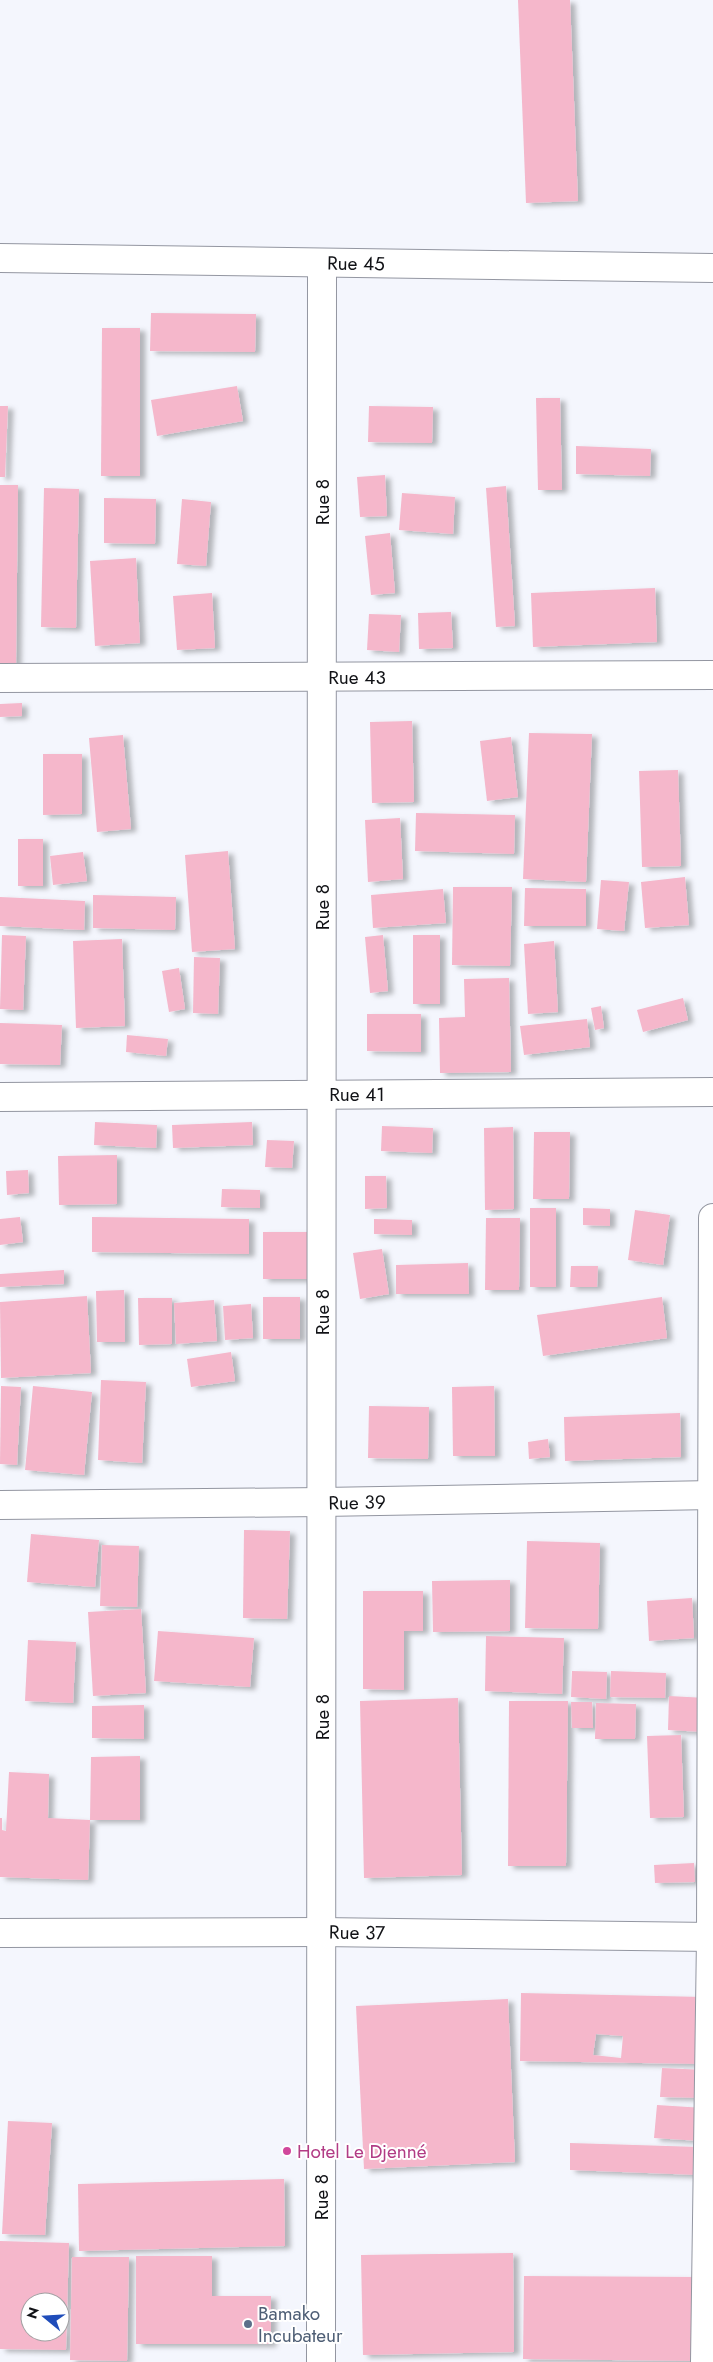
<svg xmlns="http://www.w3.org/2000/svg" width="713" height="2362" font-family="Jost,sans-serif">
  <style>
    .building { fill: #f5b7cb; fill-rule: evenodd; filter: url(#shadow) }
    .lines { fill: none; stroke-linecap: round; stroke-linejoin: round }
    .minor-casing { stroke: #9396a1; stroke-width: 30 }
    .tertiary-casing { stroke: #9396a1; stroke-width: 30 }
    .minor { stroke: #fff; stroke-width: 28 }
    .tertiary { stroke: #fff; stroke-width: 28 }
    .hotel-dot { fill: #d1479c; stroke: #fff; stroke-width: 2 }
    .service-dot { fill: #5c6f8a; stroke: #fff; stroke-width: 2 }
    .labels { text-anchor: middle; stroke-width: 4; stroke-linejoin: round; paint-order: stroke }
    .street-label { font-size: 19px; fill: #111216; stroke: #fff }
    .hotel-label { font-size: 19px; fill: #b23c85; stroke: #fff; text-anchor: start }
    .service-label { font-size: 19px; fill: #4e5e75; stroke: #fff; text-anchor: start }
  </style>
  <defs>
    <filter id="shadow"><feDropShadow dx="5.5" dy="3" stdDeviation="2.5" flood-color="#0004"/></filter>
  </defs>
  <rect width="100%" height="100%" fill="#f4f6fd"/>
  <!-- building -->
  <g class="building">
    <path d="M518 0H570L578 201 526 203Z"/>
    <path d="M151 313 256 314 255 352 150 351Z"/>
    <path d="M102 328H140V476H101Z"/>
    <path d="M237 386 243 421 157 436 151 400Z"/>
    <path d="M536 398H560L562 490H538Z"/>
    <path d="M0 406H8L5 477H0Z"/>
    <path d="M369 406 433 407 432 443 368 442Z"/>
    <path d="M576 446 651 449 650 476 576 474Z"/>
    <path d="M385 475 387 516 360 517 357 477Z"/>
    <path d="M0 485H18L16 666H0Z"/>
    <path d="M506 486 515 626 496 627 486 488Z"/>
    <path d="M44 488 79 489 76 628 41 627Z"/>
    <path d="M402 493 455 497 453 534 399 530Z"/>
    <path d="M104 498 156 499 155 544 104 543Z"/>
    <path d="M182 499 211 502 206 566 177 564Z"/>
    <path d="M390 533 395 593 371 595 365 536Z"/>
    <path d="M136 558 140 643 95 646 90 561Z"/>
    <path d="M655 588 657 642 533 647 531 593Z"/>
    <path d="M212 593 215 648 177 650 173 596Z"/>
    <path d="M451 612 453 648 419 649 418 613Z"/>
    <path d="M369 614 401 615 399 652 367 650Z"/>
    <path d="M22 703V716L0 717V704Z"/>
    <path d="M412 721 414 802 372 803 370 722Z"/>
    <path d="M529 733 592 734 586 882 523 879Z"/>
    <path d="M123 735 131 829 97 832 89 738Z"/>
    <path d="M511 737 518 797 487 801 480 741Z"/>
    <path d="M43 754H82V814L43 815Z"/>
    <path d="M678 770 681 866 642 867 639 771Z"/>
    <path d="M416 813 515 815 514 854 415 851Z"/>
    <path d="M400 818 403 879 368 882 365 820Z"/>
    <rect x="18" y="839" width="25" height="47"/>
    <path d="M228 851 235 949 192 952 185 855Z"/>
    <path d="M83 852 87 881 53 885 50 856Z"/>
    <path d="M685 877 689 925 645 928 641 882Z"/>
    <path d="M601 880 629 882 624 931 597 929Z"/>
    <path d="M453 887H512L510 966 452 965Z"/>
    <path d="M525 888 586 889V926H524Z"/>
    <path d="M443 889 446 923 373 928 371 895Z"/>
    <path d="M93 895 176 897 175 930 93 928Z"/>
    <path d="M0 897 85 901 84 930 0 926Z"/>
    <path d="M2 935 26 936 23 1010 0 1009Z"/>
    <path d="M383 935 388 991 370 993 365 937Z"/>
    <rect x="413" y="935" width="27" height="69"/>
    <path d="M122 939 125 1026 76 1028 73 941Z"/>
    <path d="M554 941 558 1012 528 1014 524 944Z"/>
    <path d="M194 957 220 958 218 1014 193 1013Z"/>
    <path d="M179 968 185 1009 169 1012 162 971Z"/>
    <path d="M509 978 511 1072 440 1073 439 1018 465 1017 464 979Z"/>
    <path d="M683 998 688 1020 643 1032 637 1010Z"/>
    <path d="M601 1006 604 1028 595 1030 591 1008Z"/>
    <path d="M367 1014H421V1052L367 1051Z"/>
    <path d="M587 1019 590 1047 524 1055 520 1026Z"/>
    <path d="M0 1023 62 1025 60 1065 0 1064Z"/>
    <path d="M127 1035 168 1039 166 1056 126 1052Z"/>
    <path d="M95 1122 157 1125 156 1148 94 1145Z"/>
    <path d="M252 1122 253 1145 173 1148 172 1125Z"/>
    <path d="M382 1126 433 1128 432 1153 381 1151Z"/>
    <path d="M513 1127 514 1209 485 1210 484 1128Z"/>
    <path d="M534 1132H570L569 1199H533Z"/>
    <path d="M267 1140 294 1141 292 1168 265 1167Z"/>
    <path d="M117 1155V1204L59 1205 58 1156Z"/>
    <path d="M28 1170 29 1193 7 1195 6 1171Z"/>
    <path d="M365 1176H386L387 1208 365 1209Z"/>
    <path d="M222 1189 260 1190V1208L221 1207Z"/>
    <rect x="530" y="1208" width="26" height="79"/>
    <path d="M583 1208 610 1209V1226L583 1225Z"/>
    <path d="M635 1210 670 1215 663 1265 628 1260Z"/>
    <path d="M20 1217 23 1242 0 1245V1219Z"/>
    <path d="M92 1217 249 1219V1254L92 1252Z"/>
    <path d="M486 1218H520L519 1290H485Z"/>
    <path d="M374 1219 412 1220V1235L374 1234Z"/>
    <rect x="263" y="1232" width="45" height="47"/>
    <path d="M382 1249 389 1294 360 1299 353 1253Z"/>
    <path d="M468 1263 469 1294H396V1265Z"/>
    <path d="M571 1266H598L597 1287H570Z"/>
    <path d="M64 1270V1284L0 1287V1274Z"/>
    <path d="M124 1290 125 1342H97L96 1291Z"/>
    <path d="M87 1296 91 1373 1 1378 0 1302Z"/>
    <rect x="263" y="1297" width="37" height="42"/>
    <path d="M662 1297 667 1338 543 1356 537 1315Z"/>
    <path d="M138 1298H172V1344L139 1345Z"/>
    <path d="M214 1300 217 1341 176 1344 174 1303Z"/>
    <path d="M251 1304 253 1338 225 1340 223 1306Z"/>
    <path d="M231 1352 235 1381 191 1387 187 1359Z"/>
    <path d="M101 1380 146 1382 142 1463 98 1460Z"/>
    <path d="M1 1386 21 1387 17 1465 0 1464Z"/>
    <path d="M33 1386 92 1392 84 1475 25 1470Z"/>
    <path d="M494 1386 495 1456H453L452 1387Z"/>
    <path d="M369 1406 429 1407 428 1459 368 1458Z"/>
    <path d="M680 1413 681 1457 565 1461 564 1417Z"/>
    <path d="M548 1439 550 1457 529 1459 528 1442Z"/>
    <path d="M244 1530 290 1531 287 1619 243 1618Z"/>
    <path d="M31 1534 99 1540 95 1587 27 1582Z"/>
    <path d="M527 1541 600 1543 598 1629 525 1628Z"/>
    <path d="M102 1545 139 1546 137 1607 100 1606Z"/>
    <path d="M510 1580V1631L433 1632 432 1581Z"/>
    <path d="M363 1591H423V1631H404V1690L363 1689Z"/>
    <path d="M692 1598 694 1638 649 1641 647 1601Z"/>
    <path d="M141 1609 146 1693 93 1696 88 1612Z"/>
    <path d="M158 1631 254 1638 250 1687 154 1681Z"/>
    <path d="M486 1636 564 1638 562 1694 485 1691Z"/>
    <path d="M28 1640 76 1642 73 1703 25 1701Z"/>
    <path d="M572 1671 607 1672 606 1699 571 1697Z"/>
    <path d="M611 1671 666 1673 665 1698 610 1697Z"/>
    <path d="M669 1696 706 1698 704 1732 668 1730Z"/>
    <path d="M458 1698 462 1875 364 1878 360 1701Z"/>
    <path d="M509 1701H568L566 1866H508Z"/>
    <path d="M571 1702H592L593 1728H572Z"/>
    <path d="M596 1703 636 1704 635 1739H595Z"/>
    <path d="M144 1705V1739L92 1738V1706Z"/>
    <path d="M681 1735 684 1817 650 1818 647 1736Z"/>
    <path d="M140 1756V1820H90L88 1880 0 1877V1818H2V1830L6 1831 9 1772 49 1774 48 1818 90 1820 91 1757Z"/>
    <path d="M694 1863 695 1882 655 1883 654 1865Z"/>
    <path d="M521 1993 704 1997 702 2064 520 2061ZM596 2034 623 2036 621 2058 593 2055Z"/>
    <path d="M508 1999 515 2162 364 2169 356 2006Z"/>
    <path d="M662 2068 706 2070 705 2098 660 2097Z"/>
    <path d="M657 2105 704 2108 701 2141 654 2138Z"/>
    <path d="M8 2121 52 2123 45 2235 2 2234Z"/>
    <path d="M570 2143 700 2147 699 2175 570 2170Z"/>
    <path d="M284 2179 285 2246 79 2251 78 2184Z"/>
    <path d="M0 2241 69 2243 66 2350 0 2349ZM30 2302H60V2332H30Z"/>
    <path d="M513 2253 514 2352 363 2355 361 2255Z"/>
    <path d="M136 2256H212V2296H271V2344H136Z"/>
    <path d="M72 2257H129L127 2361 70 2360Z"/>
    <path d="M524 2276 700 2277 699 2361 523 2359Z"/>
  </g>
  <g class="lines">
    <defs>
      <g id="minor">
        <path d="M0 678 713 675"/>
        <path d="M0 1097 713 1092"/>
        <path d="M0 1505 322 1502 713 1495"/>
        <path d="M321 2362 322 263"/>
        <path d="M705 2362 711 1937 713 1218"/>
      </g>
      <g id="tertiary">
        <path d="M0 258 713 268"/>
        <path d="M0 1933 321 1932 713 1937"/>
      </g>
    </defs>
    <!-- minor casing -->
    <use href="#minor" class="minor-casing"/>
    <!-- tertiary casing -->
    <use href="#tertiary" class="tertiary-casing"/>
    <!-- minor -->
    <use href="#minor" class="minor"/>
    <!-- tertiary -->
    <use href="#tertiary" class="tertiary"/>
  </g>
  <!-- markers -->
  <circle class="hotel-dot" cx="287" cy="2151" r="5"/>
  <circle class="service-dot" cx="248" cy="2324" r="5"/>
  <g class="labels">
    <!-- street labels -->
    <g class="street-label">
      <text transform="translate(356 263) rotate(1)" y="7">Rue 45</text>
      <text transform="translate(322 502) rotate(-90)" y="7">Rue 8</text>
      <text x="357" y="684">Rue 43</text>
      <text transform="translate(322 907) rotate(-90)" y="7">Rue 8</text>
      <text x="357" y="1101">Rue 41</text>
      <text transform="translate(322 1312) rotate(-90)" y="7">Rue 8</text>
      <text transform="translate(357 1502) rotate(-1)" y="7">Rue 39</text>
      <text transform="translate(322 1717) rotate(-90)" y="7">Rue 8</text>
      <text transform="translate(357 1932) rotate(1)" y="7">Rue 37</text>
      <text transform="translate(321 2197) rotate(-90)" y="7">Rue 8</text>
    </g>
    <!-- hotel labels -->
    <g class="hotel-label">
      <text x="297" y="2158">Hotel Le Djenné</text>
    </g>
    <!-- service labels -->
    <g class="service-label">
      <text x="258" y="2320">Bamako<tspan x="258" dy="22">Incubateur</tspan></text>
    </g>
  </g>
  <!-- north arrow -->
  <g transform="translate(45 2317) rotate(288)"><circle r="24" fill="#ffffff" stroke="#a0a0a2"/>
  <path d="M0-4L9 19L0 12L-9 19Z" fill="#204dba"/>
  <text y="-8" font-size="14" font-weight="bold" text-anchor="middle" fill="#111216">N</text>
  </g>
</svg>
